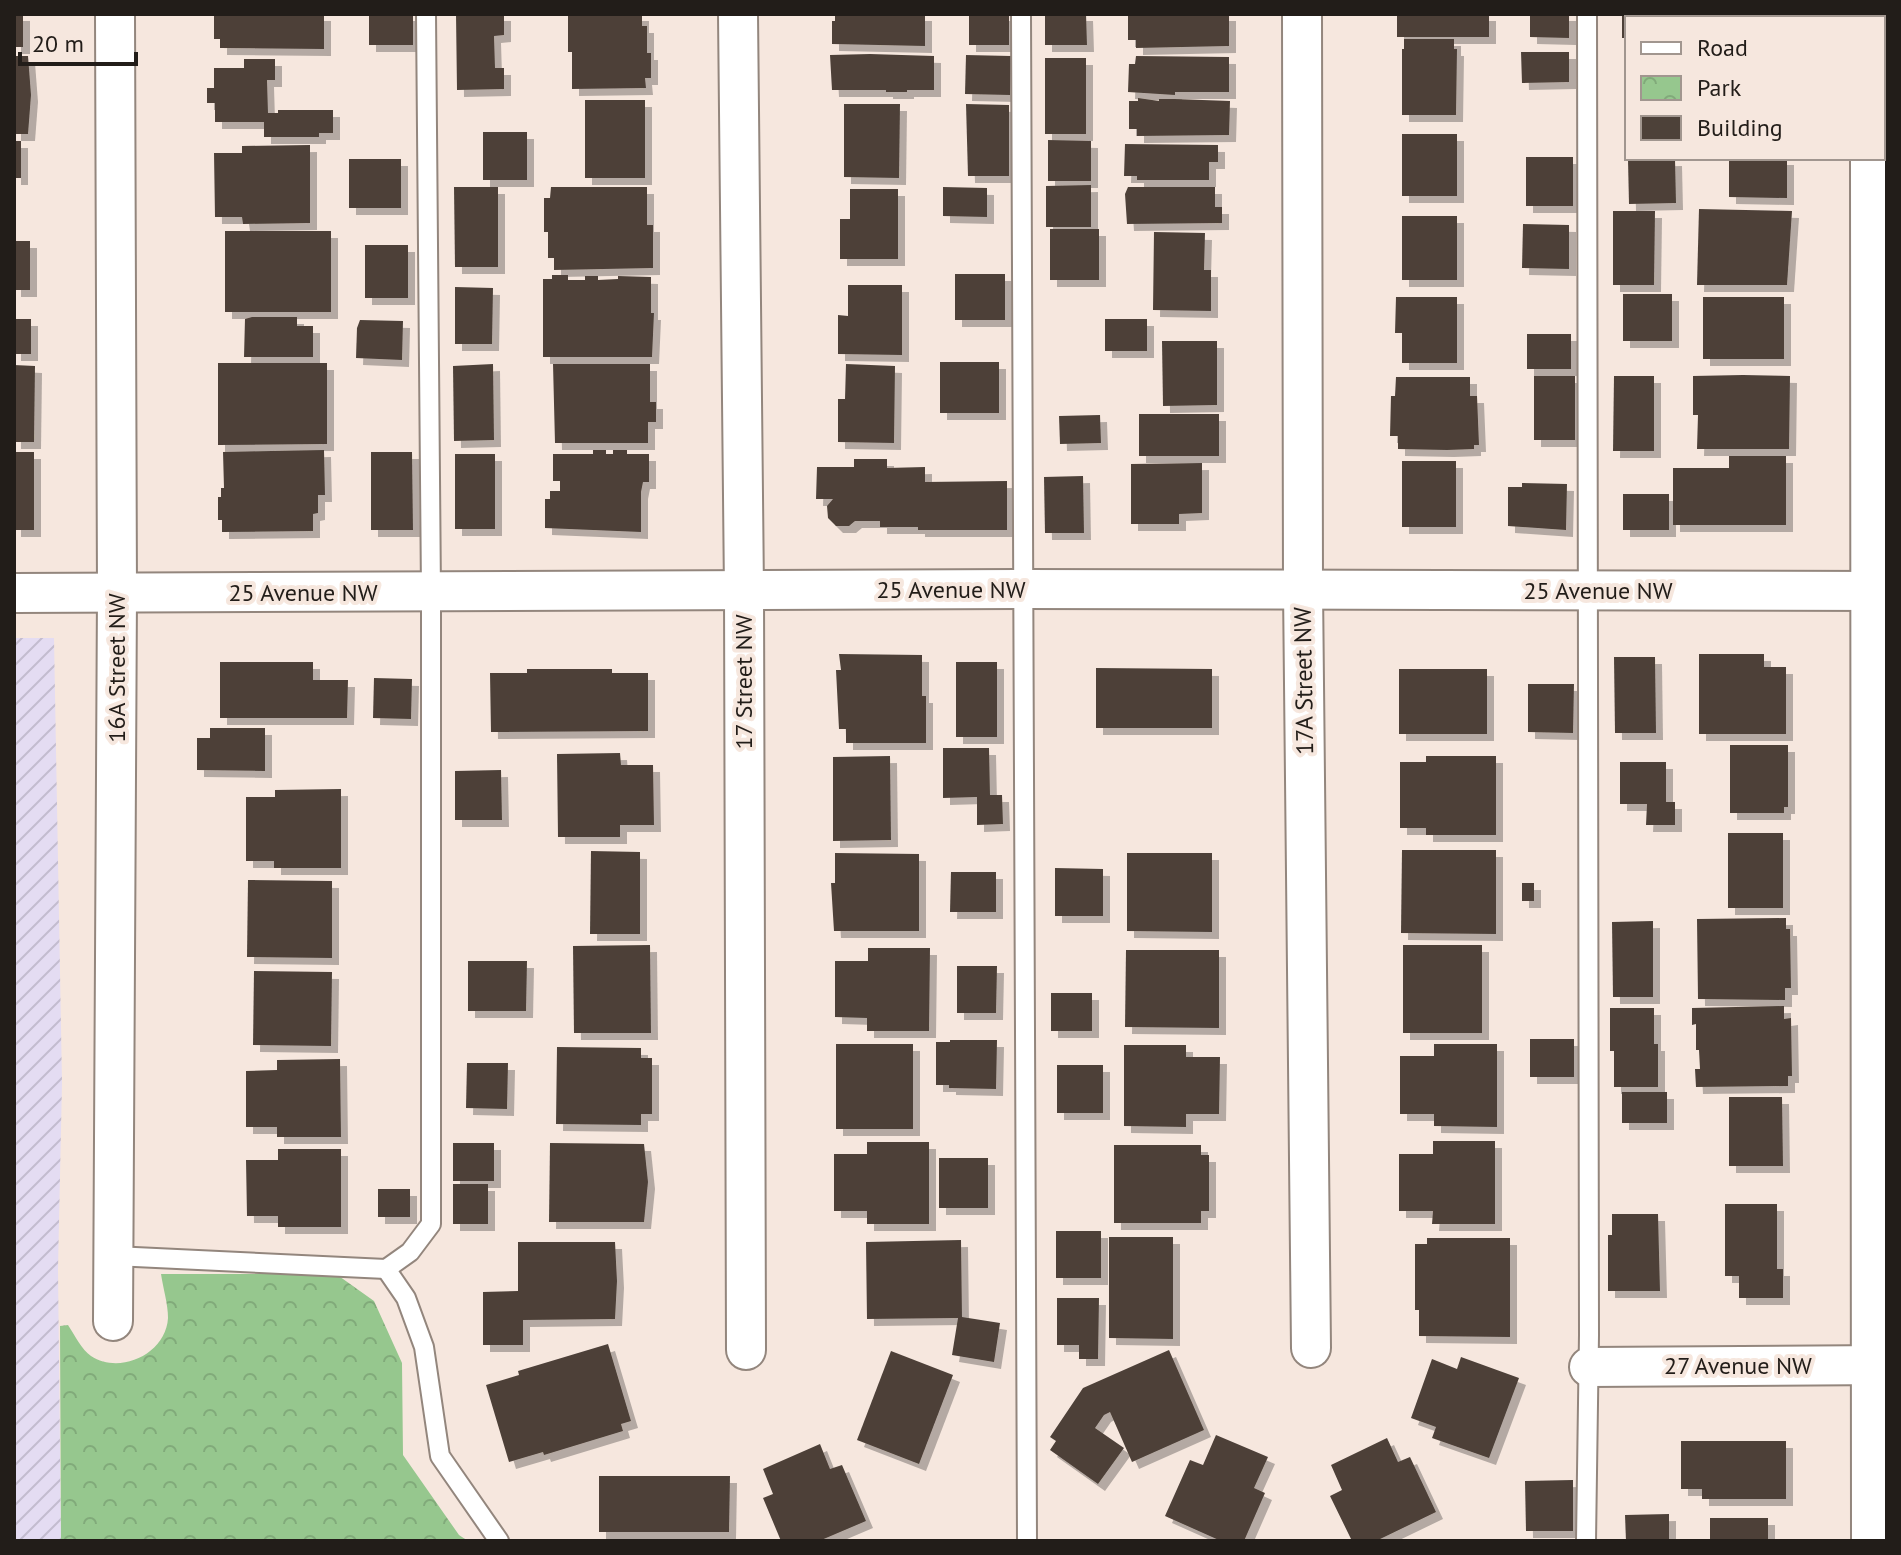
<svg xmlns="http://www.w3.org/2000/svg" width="1901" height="1555" font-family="'PT Sans',sans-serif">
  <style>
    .industrial { fill: url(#industrial-furrows) }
    .park { fill: url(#park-crowns) }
    .building { fill: #4d4139; filter: url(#shadow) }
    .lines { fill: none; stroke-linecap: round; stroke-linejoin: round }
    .service-casing { stroke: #93867d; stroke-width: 22 }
    .minor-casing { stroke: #93867d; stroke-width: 42 }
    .service { stroke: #fff; stroke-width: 18 }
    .minor { stroke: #fff; stroke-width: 38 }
    .labels { text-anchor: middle; stroke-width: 8; stroke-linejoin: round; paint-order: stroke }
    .street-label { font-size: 24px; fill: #221d19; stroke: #f6e7de }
  </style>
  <defs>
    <pattern id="industrial-furrows" width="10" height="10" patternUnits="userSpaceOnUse" patternTransform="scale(2)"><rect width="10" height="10" fill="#e4dcf2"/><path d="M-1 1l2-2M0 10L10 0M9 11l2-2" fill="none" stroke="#c3bccf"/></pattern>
    <pattern id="park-crowns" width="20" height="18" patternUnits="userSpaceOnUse" patternTransform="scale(2)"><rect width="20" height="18" fill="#96c78e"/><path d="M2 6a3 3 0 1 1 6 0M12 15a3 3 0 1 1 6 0" fill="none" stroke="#81aa7a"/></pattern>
    <filter id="shadow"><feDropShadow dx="7" dy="7" stdDeviation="0" flood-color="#0004"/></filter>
  </defs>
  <rect width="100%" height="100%" fill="#f6e7de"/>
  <!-- industrial -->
  <path class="industrial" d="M14 638H54L62 1083 58 1269 61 1541H14Z"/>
  <!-- park -->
  <path class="park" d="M161 1274H336L374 1301 402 1363 403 1455 459 1535 468 1541H61L60 1326 68 1325C74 1334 82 1350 91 1356 120 1375 166 1354 168 1318 168 1304 163 1288 161 1274Z"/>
  <!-- building -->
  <g class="building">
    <rect x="14" y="14" width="9" height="33"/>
    <path d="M214 14H324V49L220 48V39H214Z"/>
    <rect x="369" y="14" width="44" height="31"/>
    <path d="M456 14H504V35L494 36 495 68H504V89L457 90Z"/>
    <path d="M568 14H642V26H647V53H651V78H645L646 88 572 89V52H568Z"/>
    <path d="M835 14H925V46L832 44V21H835Z"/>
    <rect x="969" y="14" width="40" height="31"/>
    <path d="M1045 14H1086L1087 45H1045Z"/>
    <path d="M1128 14H1229V46L1136 48V40H1128Z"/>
    <rect x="1397" y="14" width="92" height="23"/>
    <path d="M1530 14H1569V38L1530 37Z"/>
    <path d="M1622 14H1665V18H1627V38H1622Z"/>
    <rect x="1730" y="14" width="56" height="4"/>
    <path d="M1404 39H1454V49H1457L1456 115H1402V49H1404Z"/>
    <path d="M1521 52H1569V82L1522 83Z"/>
    <path d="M870 54 934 56V90H907V92H886V90H832L830 55Z"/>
    <path d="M966 55 1011 56 1010 95 965 94Z"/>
    <path d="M14 56H28L31 95 28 134H14Z"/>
    <path d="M1136 56 1229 57V92H1175V95L1128 92 1129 64H1135Z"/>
    <rect x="1045" y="58" width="41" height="76"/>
    <path d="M244 59H275V80H267L268 113H278V110H333V133H319V137H264V122H215V103H207V88H214V68H244Z"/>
    <path d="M1138 98 1159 101V99H1175L1230 101 1229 135 1137 136V129H1129V101H1138Z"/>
    <rect x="585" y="100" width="60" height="78"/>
    <path d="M844 104H900L899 178 844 177Z"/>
    <path d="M966 104 1009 105V176H968Z"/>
    <rect x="483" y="132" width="44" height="48"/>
    <rect x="1402" y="134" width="55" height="62"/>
    <path d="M1048 140 1091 141V181H1048Z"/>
    <rect x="14" y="141" width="7" height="37"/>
    <path d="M1125 144 1218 145V162H1209V180H1137V176H1124Z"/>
    <path d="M310 145V223L243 224 242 217H215L214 153H242V146Z"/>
    <rect x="1526" y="157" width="47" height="49"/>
    <path d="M1729 158H1787V198L1729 197Z"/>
    <rect x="349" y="159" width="52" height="49"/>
    <path d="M1675 159 1676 203 1629 204 1628 160Z"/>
    <path d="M1091 185V227H1046V186Z"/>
    <path d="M454 187H498V267H455Z"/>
    <path d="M551 187H647V225H653V268L554 270V258H548V232H544V198H550Z"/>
    <path d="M943 187 987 188V217L943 216Z"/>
    <path d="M1128 187H1215V207H1222V223L1127 224 1125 194Z"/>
    <path d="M850 189H898V259H840V219H850Z"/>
    <path d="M1699 209 1792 211 1787 285H1697Z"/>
    <path d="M1613 211H1655L1654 285H1613Z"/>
    <rect x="1402" y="216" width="55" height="64"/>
    <path d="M1523 224 1569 225V269L1522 268Z"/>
    <rect x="1050" y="229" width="49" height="51"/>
    <rect x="225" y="231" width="106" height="81"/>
    <path d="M1154 232 1205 233 1204 270H1211V311L1153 310Z"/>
    <rect x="14" y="241" width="16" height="49"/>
    <rect x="365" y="245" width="43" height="53"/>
    <rect x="955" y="274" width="50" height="46"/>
    <path d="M552 275H568V280H585V276H598V280L618 279V276L651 277V313H654L652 357H543V279H552Z"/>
    <path d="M848 285H902V355L838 354V315L848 316Z"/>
    <path d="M455 287 493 288 492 344H455Z"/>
    <rect x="1623" y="294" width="49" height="47"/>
    <path d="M1396 297H1457V363H1402V333H1395Z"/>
    <rect x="1703" y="297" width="81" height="62"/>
    <path d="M252 317H297V326H313V357H244L245 319Z"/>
    <rect x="14" y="319" width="17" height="35"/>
    <rect x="1105" y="319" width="42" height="32"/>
    <path d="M360 320 403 321 402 360 356 358 357 328Z"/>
    <rect x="1527" y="334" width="44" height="35"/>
    <path d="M1162 341H1217V405L1163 406Z"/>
    <rect x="940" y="362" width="59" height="51"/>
    <path d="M218 363H327V444L218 445Z"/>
    <path d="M493 364 494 440 454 441 453 366Z"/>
    <path d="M553 364H650V402H656V422H648V443H555Z"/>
    <path d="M846 364 895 366 894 443 838 442V399H845Z"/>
    <path d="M14 365 35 366 34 442H14Z"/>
    <path d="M1743 375 1790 376 1789 449H1697L1698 415H1693V376Z"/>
    <rect x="1534" y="376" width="41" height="64"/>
    <path d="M1614 376H1654V451H1613Z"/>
    <path d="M1396 377H1470V396H1477L1479 445H1474V449L1447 450 1398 449V436H1390L1391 396H1395Z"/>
    <rect x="1139" y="414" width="80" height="42"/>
    <path d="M1100 415 1101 443 1060 444 1059 416Z"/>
    <path d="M324 450 325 495H318V513L313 514V531L222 532V520H218V497H221V488H224L223 452Z"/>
    <path d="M593 450H606V454H613V450H627V454H649V482H643L641 492V532L545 528V499H550V491H560V481H553V454H593Z"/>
    <rect x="14" y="452" width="20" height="78"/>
    <path d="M371 452H412L413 530H371Z"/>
    <rect x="455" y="454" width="40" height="75"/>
    <path d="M1729 456H1786V525H1673V468H1729Z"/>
    <path d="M854 459H887V468L925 467V482L1007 481V530H918V527H880V521H855L849 526H836L828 518 827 506 833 499H816L817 467H854Z"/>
    <rect x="1402" y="461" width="54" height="66"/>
    <path d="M1202 463V513L1179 514V524H1131V464Z"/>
    <path d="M1083 476 1084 533H1045L1044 477Z"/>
    <path d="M1522 483 1567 484 1566 530 1508 526V487H1522Z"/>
    <rect x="1623" y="494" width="46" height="36"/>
    <path d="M839 654 922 655V696H926V743H846V729H839L836 670H841Z"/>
    <path d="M1699 654H1764V667H1786V734H1699Z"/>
    <path d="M1614 657H1655L1656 733H1615Z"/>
    <path d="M220 662H313V680H348L347 718H220Z"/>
    <rect x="956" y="662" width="41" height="75"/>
    <path d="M1096 668 1212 669V728H1096Z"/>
    <path d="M527 669H612V673H648V731L491 732 490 673H527Z"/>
    <rect x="1399" y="669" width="88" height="65"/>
    <path d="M374 678 412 679 411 719 373 718Z"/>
    <path d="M1528 684H1574L1573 733 1528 732Z"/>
    <path d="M210 728H265V771L197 770V738H210Z"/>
    <path d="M1730 745H1788V807H1784V813H1730Z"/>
    <path d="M943 748H989L990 795H1002L1003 824 977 825V797L943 798Z"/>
    <path d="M620 753 621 765H653L654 825H620V837H558L557 754Z"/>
    <path d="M890 756 891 840 833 841V757Z"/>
    <path d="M1426 756H1496V835H1426V828H1400V762H1426Z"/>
    <path d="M1620 762H1666V802H1675V825H1646L1647 804H1620Z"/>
    <path d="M501 770 502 820H455V771Z"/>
    <path d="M341 789V868H274V861H246V797H275V790Z"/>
    <rect x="1728" y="833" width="55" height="75"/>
    <path d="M1402 850H1496V934L1401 933Z"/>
    <path d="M591 851 640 852V934H590Z"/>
    <path d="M835 853 919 854V931H834L831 883H835Z"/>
    <path d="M1127 853H1212V932L1127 931Z"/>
    <path d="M1055 868 1103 869V916H1055Z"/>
    <path d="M951 872H996V912H950Z"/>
    <path d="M248 880 332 881V958L247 957Z"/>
    <rect x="1522" y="883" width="12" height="18"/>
    <path d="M1786 918V929H1790L1791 988H1785V1000L1698 999 1697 919Z"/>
    <path d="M1653 921V997H1613L1612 922Z"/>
    <path d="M650 945 651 1033H574L573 946Z"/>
    <rect x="1403" y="945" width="79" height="88"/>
    <path d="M868 948H930L929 1031H867V1018L835 1017V961H868Z"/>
    <path d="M1126 950H1219V1028L1125 1027Z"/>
    <path d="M468 961H527L526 1011H468Z"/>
    <path d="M957 966H997L996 1013H957Z"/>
    <path d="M254 971 332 972 331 1046 253 1045Z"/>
    <rect x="1051" y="993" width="41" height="38"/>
    <path d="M1784 1006V1019L1791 1018 1792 1076H1788V1086L1696 1087 1695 1069H1700L1699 1050H1696V1024L1692 1025V1008Z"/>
    <path d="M1610 1008H1654V1044H1658V1087H1614V1051H1610Z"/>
    <rect x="1530" y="1039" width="44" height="38"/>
    <path d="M950 1040H997L996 1089 949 1088V1085H936V1042H950Z"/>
    <rect x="836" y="1044" width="77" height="85"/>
    <path d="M1434 1044H1497V1127L1434 1126V1114H1400V1056H1434Z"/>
    <path d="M1124 1045H1186V1057H1220L1219 1114H1186V1127L1124 1126Z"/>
    <path d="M557 1047 641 1048V1058H652V1114H641V1125L556 1124Z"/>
    <path d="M340 1059 341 1137H277V1127H246V1071L277 1070V1060Z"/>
    <path d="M467 1063H508L507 1109 466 1108Z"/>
    <rect x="1057" y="1065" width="46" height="48"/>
    <rect x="1622" y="1092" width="45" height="31"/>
    <path d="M1729 1097H1782L1783 1166H1729Z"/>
    <path d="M1433 1141H1495V1224H1432L1433 1211H1399V1154H1433Z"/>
    <path d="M867 1142H929V1224H867V1211H834V1154H867Z"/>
    <rect x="453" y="1143" width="41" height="38"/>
    <path d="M550 1143 644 1144 648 1182 644 1222H549Z"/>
    <path d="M1114 1145H1201V1155H1209V1211H1201V1223H1114Z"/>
    <path d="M278 1149H341V1227H278V1216H247L246 1160H278Z"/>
    <rect x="939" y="1158" width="49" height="50"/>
    <rect x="453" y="1184" width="35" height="40"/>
    <rect x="378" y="1189" width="32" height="28"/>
    <path d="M1725 1204H1777V1269H1783V1298H1739V1276H1725Z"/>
    <path d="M1612 1214H1658L1660 1291H1608V1235H1612Z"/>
    <rect x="1056" y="1231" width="45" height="47"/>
    <path d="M1109 1237H1173V1339L1109 1338Z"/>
    <path d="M1427 1238H1510V1337L1419 1336V1310H1415V1244H1427Z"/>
    <path d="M961 1240 962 1317 1000 1323 994 1362 952 1355 958 1318 867 1319 866 1242Z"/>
    <path d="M518 1242H615L617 1281 615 1319 523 1320V1345H483V1292L518 1291Z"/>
    <path d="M1057 1298H1099L1098 1359H1079V1345H1057Z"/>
    <path d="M608 1344 631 1421 621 1424 623 1431 544 1455 543 1452 509 1462 486 1385 519 1375 518 1371Z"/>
    <path d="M1169 1350 1204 1430 1132 1462 1110 1412 1104 1415 1095 1428 1124 1448 1098 1484 1050 1450 1056 1441 1050 1437 1083 1388Z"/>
    <path d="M891 1351 953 1375 919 1464 857 1440Z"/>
    <path d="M1461 1357 1519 1378 1489 1458 1432 1438 1436 1427 1411 1418 1432 1359 1457 1369Z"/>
    <path d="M1216 1435 1268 1457 1254 1488 1265 1493 1244 1541H1221L1165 1516 1190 1460 1203 1465Z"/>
    <path d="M1387 1438 1398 1462 1410 1457 1436 1512 1376 1541H1352L1330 1496 1342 1490 1331 1465Z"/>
    <path d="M1681 1441H1786V1499H1702V1489H1681Z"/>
    <path d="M820 1444 830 1469 842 1465 866 1521 819 1541H781L763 1498 773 1494 763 1469Z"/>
    <path d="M599 1476H730L729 1532H599Z"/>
    <path d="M1573 1480V1531H1526L1525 1481Z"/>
    <path d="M1669 1514V1541H1626L1625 1515Z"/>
    <rect x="1710" y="1518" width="58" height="23"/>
  </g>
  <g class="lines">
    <defs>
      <g id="service">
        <path d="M426 14 431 593V1224L410 1252 386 1269 406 1298 424 1347 440 1456 499 1541"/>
        <path d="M1021 14 1027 1541"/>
        <path d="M114 1256 386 1269"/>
        <path d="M1586 1541 1589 1335 1587 14"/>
      </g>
      <g id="minor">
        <path d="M738 14 744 592 746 1350"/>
        <path d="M1302 14 1303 589 1311 1348"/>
        <path d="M1870 18V14"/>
        <path d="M1870 158 1871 1541"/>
        <path d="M14 593 1022 589 1887 591"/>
        <path d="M113 1321 117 593 115 14"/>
        <path d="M1589 1367 1887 1365"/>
      </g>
    </defs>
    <!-- service casing -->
    <use href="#service" class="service-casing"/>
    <!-- minor casing -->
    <use href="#minor" class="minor-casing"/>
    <!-- service -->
    <use href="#service" class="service"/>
    <!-- minor -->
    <use href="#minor" class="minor"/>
  </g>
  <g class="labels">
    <!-- street labels -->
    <g class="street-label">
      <text x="951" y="598">25 Avenue NW</text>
      <text x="1598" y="599">25 Avenue NW</text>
      <text x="303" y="601">25 Avenue NW</text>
      <text transform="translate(117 668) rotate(-90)" y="8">16A Street NW</text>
      <text transform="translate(1304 681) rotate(-91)" y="8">17A Street NW</text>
      <text transform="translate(744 682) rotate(-90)" y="8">17 Street NW</text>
      <text x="1738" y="1374">27 Avenue NW</text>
    </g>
  </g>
  <!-- border -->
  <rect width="1901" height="1555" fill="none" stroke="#221d19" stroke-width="32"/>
  <!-- legend -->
  <rect x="1625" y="16" width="260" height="144" fill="#f6e7de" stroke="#a1968f" stroke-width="2"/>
  <rect x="1641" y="42" width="40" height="12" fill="#ffffff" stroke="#a1968f" stroke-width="2"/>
  <text x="1697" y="56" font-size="24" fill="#221d19">Road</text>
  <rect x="1641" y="76" width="40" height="24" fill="url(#park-crowns)" stroke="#a1968f" stroke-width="2"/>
  <text x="1697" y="96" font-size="24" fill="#221d19">Park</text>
  <rect x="1641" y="116" width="40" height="24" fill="#4d4139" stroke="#a1968f" stroke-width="2"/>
  <text x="1697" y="136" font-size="24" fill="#221d19">Building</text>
  <!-- scale -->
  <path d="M20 52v12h116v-12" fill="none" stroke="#221d19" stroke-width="4"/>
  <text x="32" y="52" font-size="24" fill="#221d19" stroke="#f6e7de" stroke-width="6" paint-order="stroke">20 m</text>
</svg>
